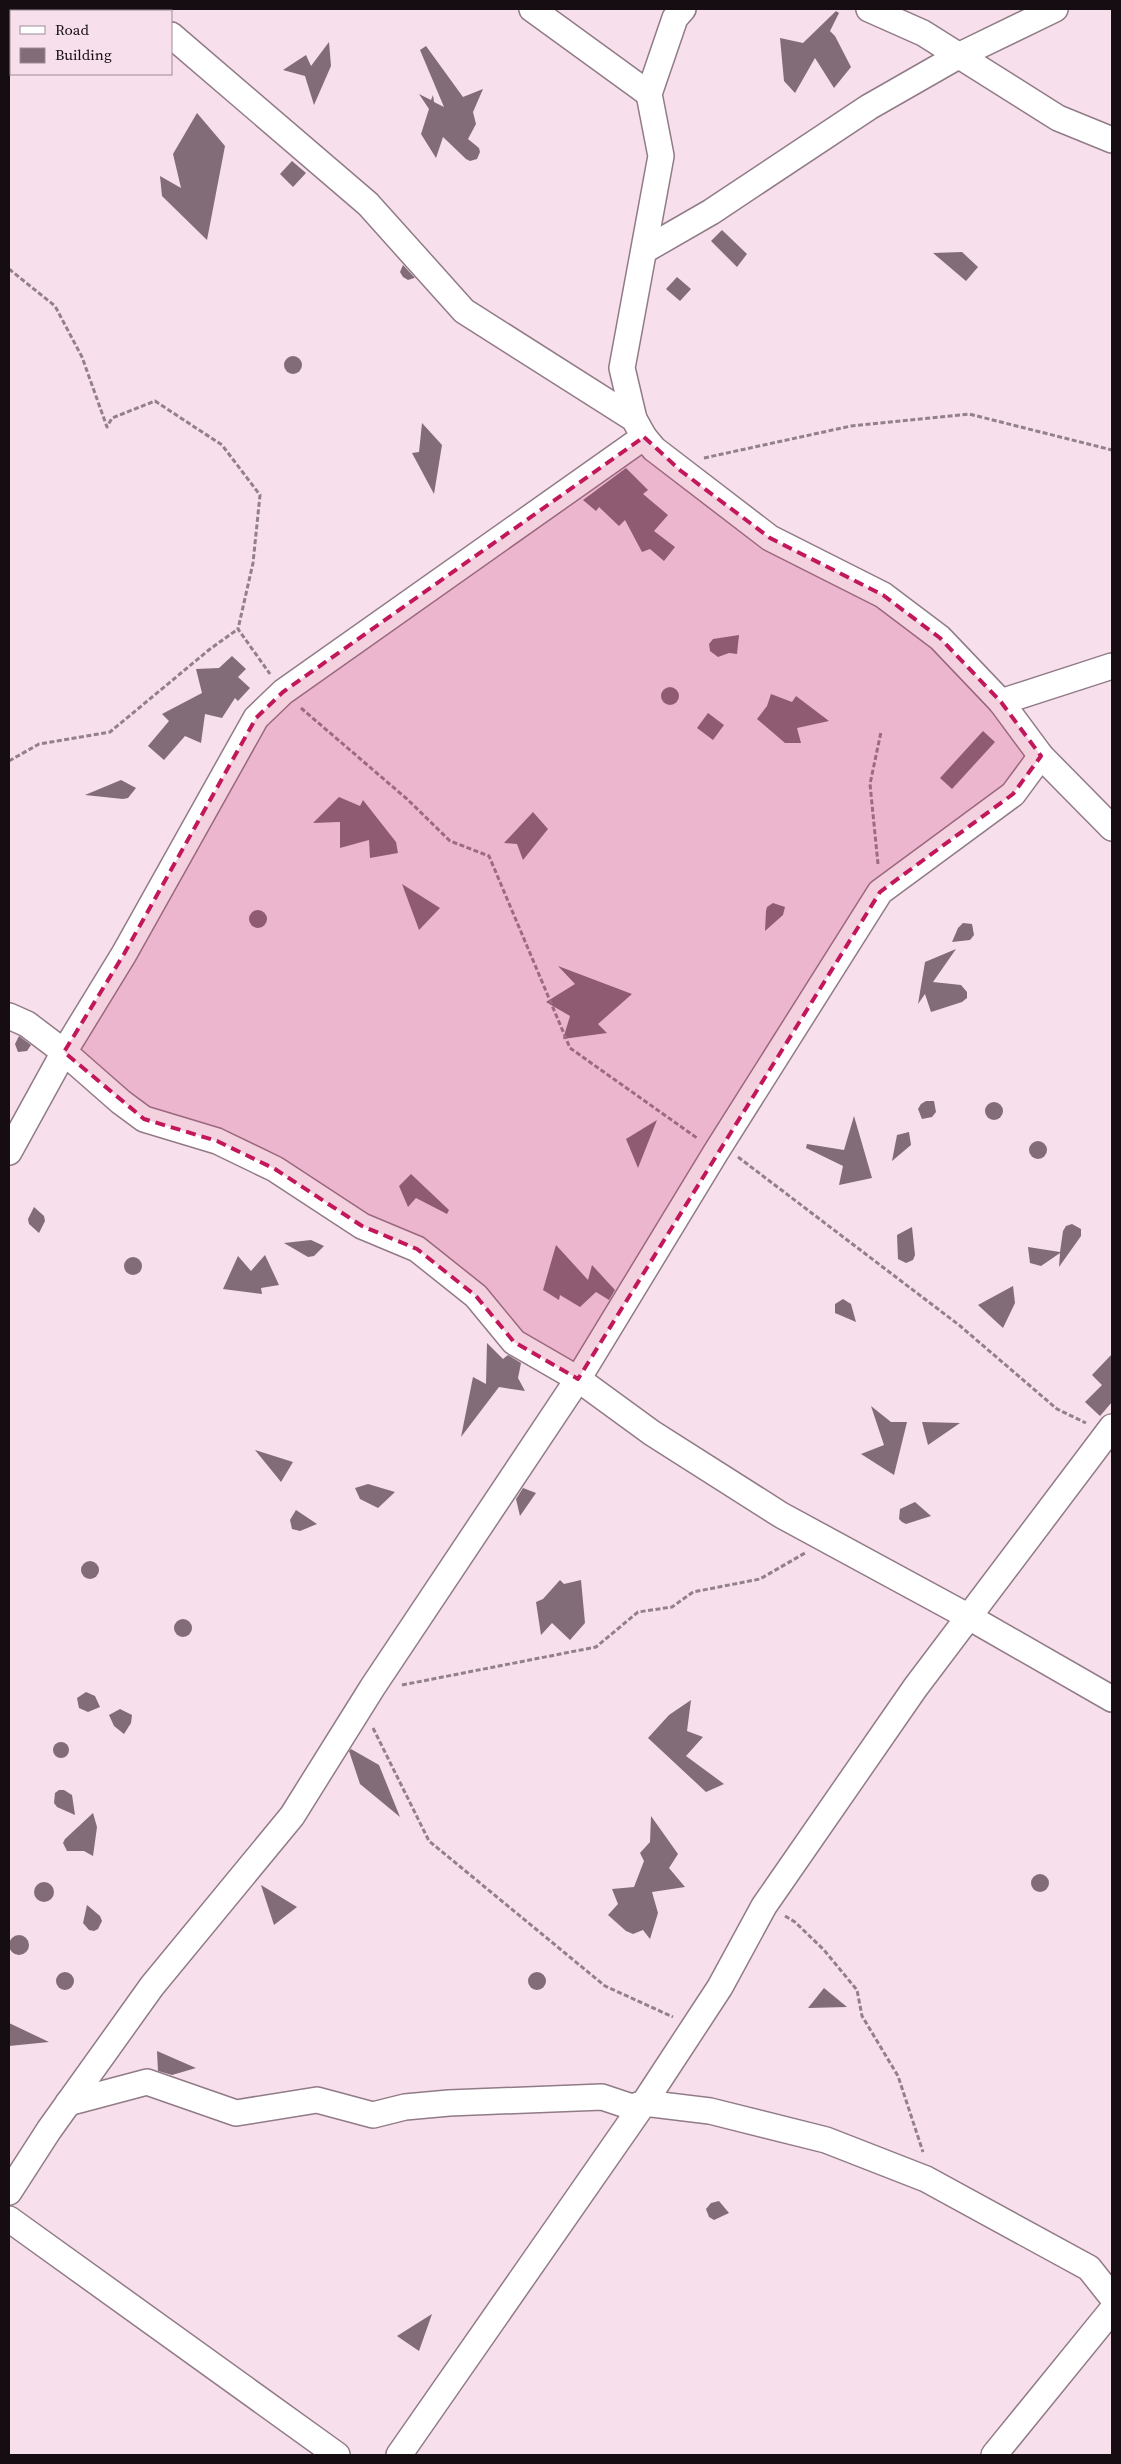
<svg xmlns="http://www.w3.org/2000/svg" width="1121" height="2464" font-family="'Source Serif 4',serif">
  <style>
    .building { fill: #816c78 }
    .lines { fill: none; stroke-linecap: round; stroke-linejoin: round }
    .street-casing { stroke: #917b87; stroke-width: 28 }
    .path { stroke: #92818a; stroke-width: 3; stroke-dasharray: 5 2.5; stroke-linecap: butt }
    .street { stroke: #fff; stroke-width: 25 }
    .marked { fill: #c2185b; fill-opacity: 0.2; stroke: #c2185b; stroke-width: 4; stroke-dasharray: 10 6; stroke-linejoin: round }
  </style>
  <rect width="100%" height="100%" fill="#f7dfec"/>
  <!-- building -->
  <g class="building">
    <path d="M836 11 839 13 830 31 835 36 851 67 834 88 815 58 795 93 784 81 780 38 803 43Z"/>
    <path d="M329 42 331 66 314 105 305 76 283 70 306 55 311 66Z"/>
    <path d="M426 46 463 97 483 89 473 112 476 124 468 139 479 148 480 152 477 159 470 161 466 159 443 137 436 158 421 134 429 109 419 94 431 100 433 95 434 102 444 107 420 50Z"/>
    <path d="M197 113 225 146 207 240 162 196 160 176 181 188 173 154Z"/>
    <path d="M292 161 306 173 293 187 280 174Z"/>
    <path d="M722 230 747 254 737 267 711 241Z"/>
    <path d="M962 252 978 267 966 281 933 253Z"/>
    <path d="M403 265 415 278H414L408 280 403 277 400 272Z"/>
    <path d="M677 277 691 289 680 301 666 289Z"/>
    <circle cx="293" cy="365" r="9"/>
    <path d="M422 423 442 445 434 494 412 453 419 452Z"/>
    <path d="M626 468 648 490 643 494 668 515 654 531 675 547 664 561 650 549 642 552 625 520 619 526 599 507 596 511 583 500Z"/>
    <path d="M739 635 737 654 729 653 718 657 710 651 709 644 713 639Z"/>
    <path d="M232 656 246 669 238 677 250 688 238 701 235 698 222 718 205 714 201 743 185 736 164 760 148 746 169 721 162 714 202 693 196 669 219 668Z"/>
    <circle cx="670" cy="696" r="9"/>
    <path d="M771 694 792 702 796 696 829 721 797 728 801 743H785L757 719 767 706Z"/>
    <path d="M708 713 724 725 713 740 697 728Z"/>
    <path d="M983 731 995 742 952 789 940 778Z"/>
    <path d="M121 780 136 788 128 798 123 799 85 795Z"/>
    <path d="M339 797 360 806 363 800 396 842 398 853 370 858 369 840 340 848V822L313 823Z"/>
    <path d="M533 812 548 829 523 860 517 844 504 843Z"/>
    <path d="M402 884 440 908 419 930Z"/>
    <path d="M773 903 785 907 783 915 765 931 766 911 767 907Z"/>
    <circle cx="258" cy="919" r="9"/>
    <path d="M963 923 972 924 974 935 970 940 952 942 958 928Z"/>
    <path d="M956 949 933 982 961 985 967 992V998L962 1002 931 1012 925 994 918 1004 925 962Z"/>
    <path d="M558 966 632 994 598 1024 607 1033 563 1039 570 1016 546 1002 575 984Z"/>
    <path d="M19 1036 31 1045 27 1051 18 1052 15 1044Z"/>
    <path d="M926 1101H934L936 1112 932 1117 922 1119 918 1109 921 1104Z"/>
    <circle cx="994" cy="1111" r="9"/>
    <path d="M854 1116 872 1178 839 1185 843 1166 806 1148 807 1144 844 1150Z"/>
    <path d="M657 1120 638 1168 626 1139Z"/>
    <path d="M909 1132 911 1145 892 1161 897 1135Z"/>
    <circle cx="1038" cy="1150" r="9"/>
    <path d="M411 1174 449 1210 447 1214 416 1198 408 1207 399 1186Z"/>
    <path d="M34 1207 44 1216 45 1221 39 1233 29 1224 28 1219Z"/>
    <path d="M1072 1224 1081 1229V1236L1059 1267 1060 1253 1041 1266 1030 1263 1028 1247 1060 1252 1063 1231 1066 1226Z"/>
    <path d="M912 1227 915 1255 913 1260 906 1263 898 1259 897 1235Z"/>
    <path d="M311 1240 324 1246 314 1256 308 1257 284 1243Z"/>
    <path d="M556 1245 588 1280 592 1265 615 1290 609 1300 596 1292 580 1307 560 1295 559 1300 543 1290Z"/>
    <path d="M265 1255 279 1285 261 1288 262 1294 223 1289 238 1256 251 1271Z"/>
    <circle cx="133" cy="1266" r="9"/>
    <path d="M1013 1286 1015 1303 1003 1328 978 1305Z"/>
    <path d="M843 1299 851 1304 856 1322 835 1313V1304Z"/>
    <path d="M487 1343 503 1359 508 1355 521 1363 518 1378 525 1391 499 1387 461 1437 473 1377 486 1384Z"/>
    <path d="M1112 1354V1402L1100 1416 1085 1402 1102 1385 1092 1375Z"/>
    <path d="M871 1406 891 1422H907L894 1475 861 1454 884 1445Z"/>
    <path d="M922 1422 960 1423 928 1445Z"/>
    <path d="M255 1450 293 1462 281 1482Z"/>
    <path d="M368 1484 395 1492 378 1508 360 1499 355 1488Z"/>
    <path d="M523 1488 536 1493 520 1516 516 1499Z"/>
    <path d="M915 1502 931 1516 906 1524 902 1522 899 1519 900 1509Z"/>
    <path d="M296 1510 317 1524 300 1531 292 1529 290 1520Z"/>
    <circle cx="90" cy="1570" r="9"/>
    <path d="M560 1580 564 1584 581 1580 585 1623 570 1640 552 1623 541 1635 536 1602 543 1599Z"/>
    <circle cx="183" cy="1628" r="9"/>
    <path d="M86 1692 95 1696 100 1707 88 1712 79 1708 77 1698Z"/>
    <path d="M691 1700 687 1731 703 1737 686 1756 724 1784 706 1792 648 1738 669 1715Z"/>
    <path d="M120 1709 132 1715 131 1723 124 1734 114 1726 109 1715Z"/>
    <circle cx="61" cy="1750" r="8"/>
    <path d="M351 1749 379 1765 400 1817 360 1784 349 1751Z"/>
    <path d="M59 1790H64L72 1795 75 1815 57 1807 54 1803 55 1793Z"/>
    <path d="M93 1813 97 1827 93 1856 84 1851H67L63 1843 65 1839Z"/>
    <path d="M651 1816 678 1854 669 1868 685 1887 652 1892 658 1913 650 1939 643 1930 633 1934 626 1931 608 1915 618 1904 612 1889 634 1887 644 1861 640 1853 650 1842Z"/>
    <circle cx="1040" cy="1883" r="9"/>
    <circle cx="44" cy="1892" r="10"/>
    <path d="M261 1885 297 1907 274 1925Z"/>
    <path d="M87 1905 100 1916 102 1921 98 1929 94 1931 89 1930 83 1923Z"/>
    <circle cx="19" cy="1945" r="10"/>
    <circle cx="65" cy="1981" r="9"/>
    <circle cx="537" cy="1981" r="9"/>
    <path d="M824 1988 847 2007 808 2008Z"/>
    <path d="M9 2023 49 2042 9 2046Z"/>
    <path d="M157 2051 196 2068 172 2075 158 2071Z"/>
    <path d="M719 2201 729 2213 714 2220 709 2217 706 2209 711 2203Z"/>
    <path d="M432 2314 419 2351 397 2336Z"/>
  </g>
  <g class="lines">
    <defs>
      <g id="street">
        <path d="M140 9 143 11"/>
        <path d="M532 9 649 94"/>
        <path d="M869 9 923 33 1058 118 1112 140"/>
        <path d="M171 35 368 204 464 311 634 419 644 437 654 449 770 538 883 595 940 638 1001 702 1041 756 1112 828"/>
        <path d="M645 250 711 212 869 107 960 55 1055 9"/>
        <path d="M634 419 622 368 661 156 649 94 675 18 683 9"/>
        <path d="M1001 702 1112 666"/>
        <path d="M9 1016 27 1024 64 1052 121 1102 144 1119 217 1141 275 1169 362 1226 417 1249 476 1296 514 1342 578 1379 652 1433 781 1515 969 1617 1112 1699"/>
        <path d="M9 1152 64 1052 124 954 256 718 283 692 644 437"/>
        <path d="M68 2103 147 2082 236 2113 317 2100 373 2115 405 2107 449 2103 602 2097 632 2107 644 2103 710 2111 826 2140 926 2179 1089 2268 1112 2297"/>
        <path d="M9 2192 49 2130 152 1986 292 1816 372 1688 578 1379 716 1152 880 892 1013 794 1041 756"/>
        <path d="M9 2219 337 2455"/>
        <path d="M399 2455 644 2103 720 1987 764 1906 915 1688 1112 1427"/>
        <path d="M994 2455 1112 2310"/>
      </g>
    </defs>
    <!-- street casing -->
    <use href="#street" class="street-casing"/>
    <!-- path -->
    <g class="path">
      <path d="M9 269 55 306 82 357 107 427 112 418 155 401 222 445 260 495 253 563 238 629 270 674"/>
      <path d="M704 458 851 426 969 414 1112 450"/>
      <path d="M301 708 407 799 450 841 489 856 570 1048 697 1138"/>
      <path d="M9 761 39 744 110 732 210 649 238 629"/>
      <path d="M878 864 870 784 881 732"/>
      <path d="M738 1157 959 1325 1057 1409 1086 1423"/>
      <path d="M402 1685 596 1647 638 1612 672 1607 693 1592 760 1579 805 1553"/>
      <path d="M373 1728 429 1841 605 1986 673 2017"/>
      <path d="M785 1916 795 1922 824 1950 857 1990 862 2016 898 2076 923 2152"/>
    </g>
    <!-- street -->
    <use href="#street" class="street"/>
  </g>
  <!-- marked area -->
  <path class="marked" d="M644 437 681 471 770 538 883 595 940 638 1001 702 1041 756 1013 794 880 892 578 1379 514 1342 476 1296 417 1249 362 1226 275 1169 217 1141 144 1119 64 1052 124 954 256 718 283 692Z"/>
  <!-- border -->
  <rect width="1121" height="2464" fill="none" stroke="#150d12" stroke-width="20"/>
  <!-- legend -->
  <rect x="10" y="10" width="162" height="65" fill="#f7dfec" stroke="#9d8b95"/>
  <rect x="20" y="26" width="25" height="8" fill="#ffffff" stroke="#9d8b95"/>
  <text x="55" y="35" font-size="15" fill="#150d12">Road</text>
  <rect x="20" y="48" width="25" height="15" fill="#816c78" stroke="#9d8b95"/>
  <text x="55" y="60" font-size="15" fill="#150d12">Building</text>
</svg>
